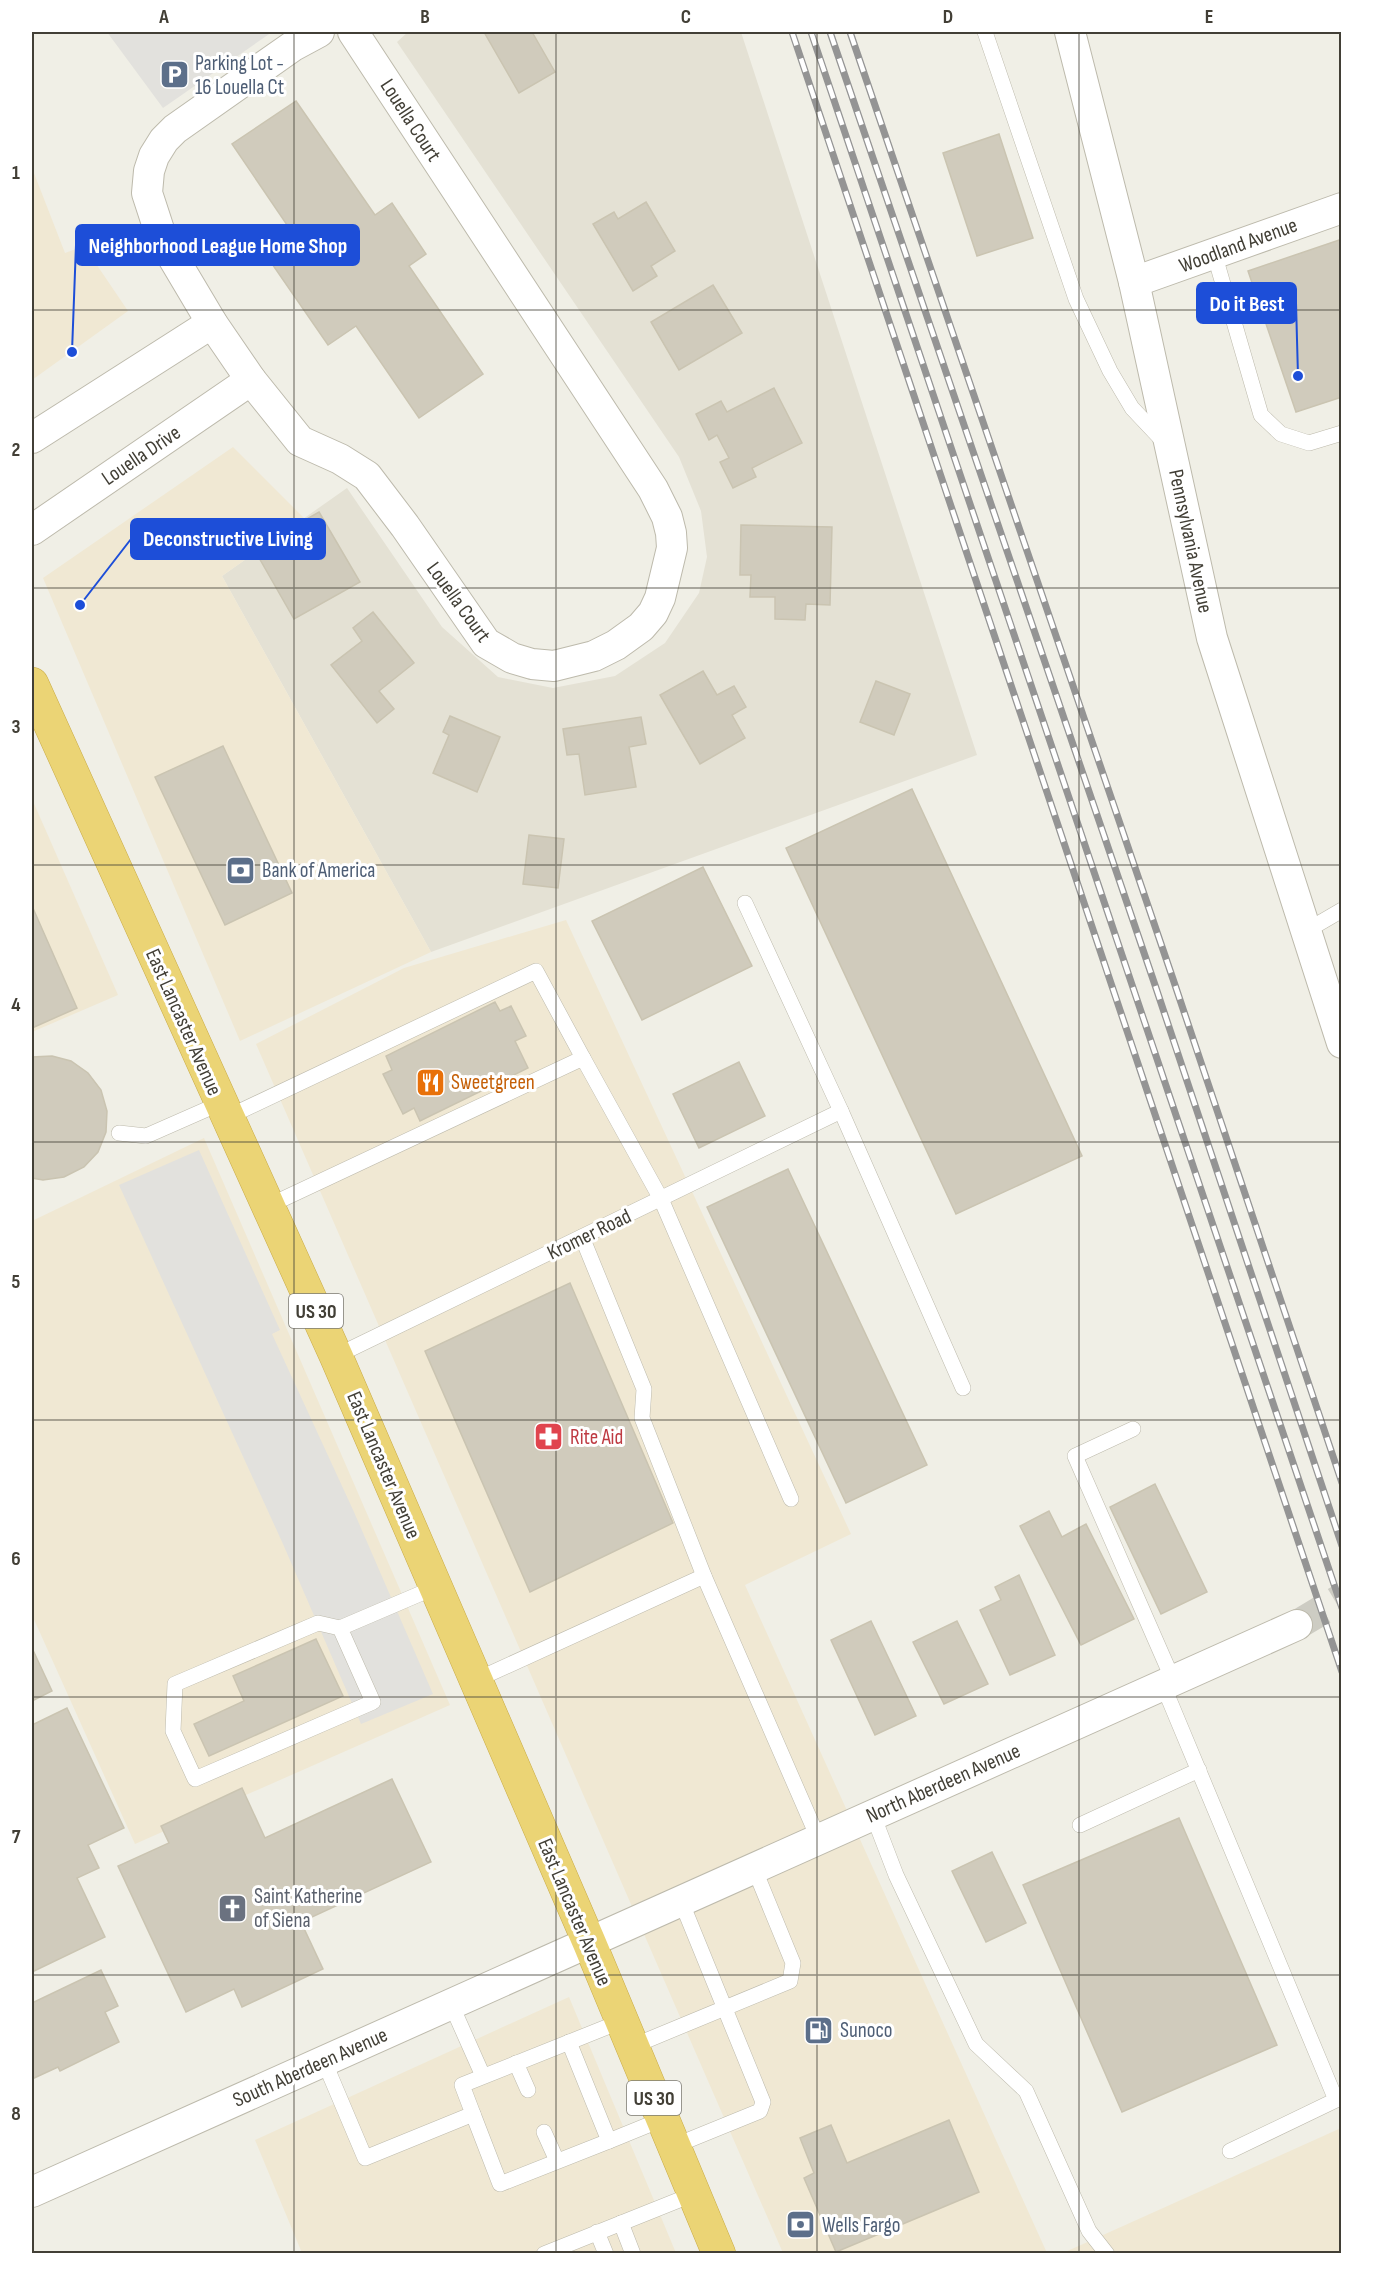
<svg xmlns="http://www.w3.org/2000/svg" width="1373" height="2285" font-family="'Sofia Sans Condensed',sans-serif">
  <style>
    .residential { fill: #e4e1d4 }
    .commercial { fill: #f0e8d3 }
    .parking { fill: #e2e1dd }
    .building { fill: #d0cbbc; stroke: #cac4b1; stroke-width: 1.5 }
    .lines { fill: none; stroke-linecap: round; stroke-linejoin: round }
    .street-tunnel { stroke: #cdccc3; stroke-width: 30; stroke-dasharray: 30 15; stroke-linecap: butt }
    .lane-casing { stroke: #bdbaac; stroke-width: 16 }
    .street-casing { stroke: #bdbaac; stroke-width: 32 }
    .highway-casing { stroke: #c9ab47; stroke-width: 34 }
    .lane { stroke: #fff; stroke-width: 15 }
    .street { stroke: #fff; stroke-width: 30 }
    .highway { stroke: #ebd475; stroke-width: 33 }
    .rail-casing { stroke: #949494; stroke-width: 7 }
    .rail { stroke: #fff; stroke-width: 4.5; stroke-dasharray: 14; stroke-linecap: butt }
    .grid { fill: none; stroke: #423f36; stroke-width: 1.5; stroke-opacity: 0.55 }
    .labels { text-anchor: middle; stroke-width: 6; stroke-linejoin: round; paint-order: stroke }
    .shield { fill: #fff; stroke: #7b7972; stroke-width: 1.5 }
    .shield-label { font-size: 20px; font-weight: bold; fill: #423f36 }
    .service-label { font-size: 21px; fill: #4e5e75; stroke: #fff; text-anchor: start }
    .street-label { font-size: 21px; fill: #423f36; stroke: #fff }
    .food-label { font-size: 21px; fill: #c56008; stroke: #fff; text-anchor: start }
    .health-label { font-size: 21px; fill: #be3a42; stroke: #fff; text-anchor: start }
    .worship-label { font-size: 21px; fill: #5b616d; stroke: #fff; text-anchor: start }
    .leader { fill: none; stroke: #1d4ed8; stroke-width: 2 }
    .callout-dot { fill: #1d4ed8; stroke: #fff; stroke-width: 2 }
    .callout { fill: #1d4ed8; stroke: #1d4ed8; stroke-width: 2 }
    .callout-label { font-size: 22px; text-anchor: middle; font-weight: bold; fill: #fff }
    .neatline { fill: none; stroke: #423f36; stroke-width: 2 }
    .grid-label { font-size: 20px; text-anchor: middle; font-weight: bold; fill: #423f36 }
  </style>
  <rect width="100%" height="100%" fill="#f0efe6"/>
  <!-- residential -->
  <path class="residential" d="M408 32H741L977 755 431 952 222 576 347 488 442 627 498 677 553 688 615 676 665 643 699 593 707 557 701 511 679 457 397 42Z"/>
  <!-- commercial -->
  <g class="commercial">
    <path d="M32 168 65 253 84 246 128 311 32 380Z"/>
    <path d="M233 447 304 518 222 576 431 952 240 1041 43 578Z"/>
    <path d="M32 799 118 995 32 1032Z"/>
    <path d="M566 920 851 1534 745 1585 1047 2253H783L256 1044 404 968Z"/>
    <path d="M204 1138 450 1705 135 1844 32 1615V1221Z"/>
    <path d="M569 1997 676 2253H302L255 2140Z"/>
    <path d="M1341 2128V2253H1063Z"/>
  </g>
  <!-- parking -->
  <g class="parking">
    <path d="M107 32H272L163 108Z"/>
    <path d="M199 1150 280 1330 272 1334 354 1512 433 1694 361 1724 283 1544 119 1185Z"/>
  </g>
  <!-- building -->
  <g class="building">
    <path d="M484 32H532L555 72 519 93Z"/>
    <path d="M296 101 375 215 392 203 426 254 409 266 483 374 419 418 356 326 328 345 270 261 298 241 232 144Z"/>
    <path d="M999 134 1033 238 977 256 943 153Z"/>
    <path d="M646 202 675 251 651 266 657 276 633 291 593 224 614 212 618 219Z"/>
    <path d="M1342 239V397L1296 412 1248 271Z"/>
    <path d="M713 285 742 333 679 370 651 322Z"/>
    <path d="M774 388 802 443 752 468 756 477 733 488 720 462 729 458 717 435 709 440 696 414 721 401 727 412Z"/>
    <path d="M319 512 360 582 294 619 254 549Z"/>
    <path d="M741 525 832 527 830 605 806 604 805 620 775 619V597H750L751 575H740Z"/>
    <path d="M373 612 414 663 379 691 394 709 377 723 331 665 362 641 353 628Z"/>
    <path d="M703 671 717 695 734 686 746 707 732 715 745 738 700 764 660 695Z"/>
    <path d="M876 681 910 694 894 735 860 722Z"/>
    <path d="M450 716 500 737 477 792 433 773 449 735 443 732Z"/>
    <path d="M641 717 646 744 629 747 636 787 585 795 579 754 567 755 563 729Z"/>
    <path d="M223 746 292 893 225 925 155 777Z"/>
    <path d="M912 789 1082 1156 956 1214 786 848Z"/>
    <path d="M529 835 564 839 558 888 523 884Z"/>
    <path d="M703 867 752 966 642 1020 592 921Z"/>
    <path d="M32 906 77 1008 32 1028Z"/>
    <path d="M495 1002 500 1011 511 1006 526 1036 515 1041 528 1068 420 1121 414 1108 403 1114 383 1074 392 1070 386 1056Z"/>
    <path d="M52 1056 71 1061 88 1073 101 1090 107 1111 106 1132 98 1152 84 1167 64 1177 43 1180 32 1178V1057Z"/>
    <path d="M739 1062 765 1116 699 1148 673 1094Z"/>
    <path d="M788 1169 927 1465 846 1503 707 1207Z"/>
    <path d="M570 1283 673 1523 530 1592 425 1351Z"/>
    <path d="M1155 1484 1207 1592 1161 1614 1110 1507Z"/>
    <path d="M1049 1511 1062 1537 1086 1524 1134 1619 1081 1645 1020 1526Z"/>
    <path d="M1019 1575 1055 1655 1010 1675 980 1610 1001 1600 995 1587Z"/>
    <path d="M871 1621 916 1716 875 1735 831 1640Z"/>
    <path d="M957 1621 988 1684 944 1704 913 1642Z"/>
    <path d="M316 1639 343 1696 209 1756 194 1724 244 1701 233 1676Z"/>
    <path d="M32 1648 52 1691 32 1701Z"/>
    <path d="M67 1708 124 1828 88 1845 99 1868 77 1878 105 1937 32 1972V1725Z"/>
    <path d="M392 1779 431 1862 301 1922 323 1969 242 2007 234 1989 186 2012 118 1866 169 1843 161 1826 242 1788 265 1838Z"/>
    <path d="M1179 1818 1277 2045 1122 2112 1023 1885Z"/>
    <path d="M992 1852 1026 1923 986 1942 952 1871Z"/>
    <path d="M101 1970 118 2006 105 2012 119 2042 60 2071 58 2067 32 2079V2003Z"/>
    <path d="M949 2120 979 2192 836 2252 804 2178 814 2173 800 2138 831 2125 847 2163Z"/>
  </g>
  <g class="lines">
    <!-- street-tunnel -->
    <path class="street-tunnel" d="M1297 1625 1342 1598"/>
    <defs>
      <g id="lane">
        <path d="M985 32 1076 299 1110 371 1132 408 1165 443"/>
        <path d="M1214 253 1261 415 1281 434 1309 443 1342 433"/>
        <path d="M1306 931 1342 910"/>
        <path d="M841 1111 963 1388"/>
        <path d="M228 1117 536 971 583 1058"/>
        <path d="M119 1133 146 1136 221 1103"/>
        <path d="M268 1206 583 1058 661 1199 791 1499"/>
        <path d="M582 1237 644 1389 642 1418 704 1576 819 1840"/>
        <path d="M336 1356 841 1111 745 903"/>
        <path d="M1133 1429 1075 1456 1173 1680"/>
        <path d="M340 1628 373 1702 195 1779 173 1731 175 1684 318 1623 340 1628 436 1587"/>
        <path d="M476 1680 704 1576"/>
        <path d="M1163 1685 1336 2100 1230 2151"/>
        <path d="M873 1815 896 1875 976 2044 1026 2091 1089 2231 1107 2254"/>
        <path d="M1080 1825 1199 1770"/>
        <path d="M451 2004 483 2076"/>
        <path d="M633 2046 790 1981 793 1963 754 1868"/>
        <path d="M324 2061 365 2158 473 2114 462 2085 622 2021"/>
        <path d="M516 2063 528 2090"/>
        <path d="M473 2114 500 2184 609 2141 569 2042"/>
        <path d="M544 2132 557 2161"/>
        <path d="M609 2141 663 2119"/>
        <path d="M674 2146 760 2111 763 2102 681 1901"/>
        <path d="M621 2223 633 2254"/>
        <path d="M597 2232 606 2254"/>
        <path d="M544 2254 694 2194"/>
      </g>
      <g id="street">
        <path d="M319 32 293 46 175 129 164 140 154 156 149 171 147 193 162 239 212 323 251 380 300 441 340 459 367 476 405 526 486 643 512 658 532 664 554 666 594 656 616 645 641 627 653 613 660 598 672 548 671 533 667 517 653 489 353 32"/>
        <path d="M1070 32 1134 282 1212 638 1342 1043"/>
        <path d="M1134 282 1342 208"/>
        <path d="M32 438 212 323"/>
        <path d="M32 530 251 380"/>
        <path d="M32 2192 1297 1625"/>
      </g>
      <path id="highway" d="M32 684 336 1356 589 1942 719 2254"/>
    </defs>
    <!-- lane casing -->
    <use href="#lane" class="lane-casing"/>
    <!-- street casing -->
    <use href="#street" class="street-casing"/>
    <!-- highway casing -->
    <use href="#highway" class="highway-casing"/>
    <!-- lane -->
    <use href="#lane" class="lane"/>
    <!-- street -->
    <use href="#street" class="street"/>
    <!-- highway -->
    <use href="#highway" class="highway"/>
    <defs>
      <g id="rail">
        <path d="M792 32 1342 1672"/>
        <path d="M811 32 1342 1608"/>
        <path d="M830 32 1155 985 1342 1546"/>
        <path d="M850 32 1173 979 1342 1483"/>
      </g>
    </defs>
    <!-- rail casing -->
    <use href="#rail" class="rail-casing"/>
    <!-- rail -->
    <use href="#rail" class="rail"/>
  </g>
  <!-- grid -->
  <path class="grid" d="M294 32V2254M556 32V2254M817 32V2254M1079 32V2254M32 310H1342M32 588H1342M32 865H1342M32 1142H1342M32 1420H1342M32 1697H1342M32 1975H1342"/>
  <!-- icons -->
  <defs>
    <symbol id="parking-square" viewBox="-11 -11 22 22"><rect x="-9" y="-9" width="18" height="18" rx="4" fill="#5c6f8a" stroke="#fff"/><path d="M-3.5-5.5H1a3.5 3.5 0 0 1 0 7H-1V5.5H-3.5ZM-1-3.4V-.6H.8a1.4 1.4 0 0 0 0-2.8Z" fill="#fff"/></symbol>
    <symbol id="bank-square" viewBox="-11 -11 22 22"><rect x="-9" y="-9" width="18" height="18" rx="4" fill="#5c6f8a" stroke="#fff"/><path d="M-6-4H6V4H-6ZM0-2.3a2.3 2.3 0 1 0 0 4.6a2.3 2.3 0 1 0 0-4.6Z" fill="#fff"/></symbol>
    <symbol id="restaurant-square" viewBox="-11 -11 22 22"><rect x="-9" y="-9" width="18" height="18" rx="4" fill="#e8710a" stroke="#fff"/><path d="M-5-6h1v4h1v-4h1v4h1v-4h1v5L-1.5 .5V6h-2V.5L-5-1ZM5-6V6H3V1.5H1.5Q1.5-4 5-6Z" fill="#fff"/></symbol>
    <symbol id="pharmacy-square" viewBox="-11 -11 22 22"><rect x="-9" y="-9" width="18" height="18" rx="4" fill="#e0444e" stroke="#fff"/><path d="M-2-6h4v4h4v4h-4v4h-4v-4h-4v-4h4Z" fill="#fff"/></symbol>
    <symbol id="church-square" viewBox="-11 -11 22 22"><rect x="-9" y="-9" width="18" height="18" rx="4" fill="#6b7280" stroke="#fff"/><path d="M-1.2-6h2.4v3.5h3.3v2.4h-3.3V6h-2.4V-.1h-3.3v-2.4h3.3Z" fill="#fff"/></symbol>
    <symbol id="fuel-square" viewBox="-11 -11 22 22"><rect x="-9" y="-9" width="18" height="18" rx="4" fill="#5c6f8a" stroke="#fff"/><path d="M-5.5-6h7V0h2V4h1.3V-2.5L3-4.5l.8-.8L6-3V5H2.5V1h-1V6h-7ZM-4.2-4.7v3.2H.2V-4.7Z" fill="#fff"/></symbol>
  </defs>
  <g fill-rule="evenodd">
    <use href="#parking-square" x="158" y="58" width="33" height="33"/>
    <use href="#bank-square" x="224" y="854" width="33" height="33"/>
    <use href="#restaurant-square" x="414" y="1066" width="33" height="33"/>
    <use href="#pharmacy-square" x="532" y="1420" width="33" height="33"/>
    <use href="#church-square" x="216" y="1892" width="33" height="33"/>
    <use href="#fuel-square" x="802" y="2014" width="33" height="33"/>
    <use href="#bank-square" x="784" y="2208" width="33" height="33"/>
  </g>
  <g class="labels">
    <!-- shield labels -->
    <g class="shield">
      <rect x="289" y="1294" width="54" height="34" rx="4.5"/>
      <rect x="627" y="2081" width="54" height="34" rx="4.5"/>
    </g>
    <g class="shield-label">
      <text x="316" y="1318">US 30</text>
      <text x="654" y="2105">US 30</text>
    </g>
    <!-- service labels -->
    <g class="service-label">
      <text x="195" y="70">Parking Lot -<tspan x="195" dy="24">16 Louella Ct</tspan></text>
      <text x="262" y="877">Bank of America</text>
      <text x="840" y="2037">Sunoco</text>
      <text x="822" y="2232">Wells Fargo</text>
    </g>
    <!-- street labels -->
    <g class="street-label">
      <text transform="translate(411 120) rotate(57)" y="7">Louella Court</text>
      <text transform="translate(1238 245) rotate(-20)" y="7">Woodland Avenue</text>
      <text transform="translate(141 455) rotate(-34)" y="7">Louella Drive</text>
      <text transform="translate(1191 541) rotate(78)" y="7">Pennsylvania Avenue</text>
      <text transform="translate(459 602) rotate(54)" y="7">Louella Court</text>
      <text transform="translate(184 1022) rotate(66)" y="7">East Lancaster Avenue</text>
      <text transform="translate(589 1234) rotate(-26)" y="7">Kromer Road</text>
      <text transform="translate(384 1465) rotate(67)" y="7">East Lancaster Avenue</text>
      <text transform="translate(943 1783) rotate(-24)" y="7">North Aberdeen Avenue</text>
      <text transform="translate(575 1912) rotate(67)" y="7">East Lancaster Avenue</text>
      <text transform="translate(310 2067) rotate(-24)" y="7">South Aberdeen Avenue</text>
    </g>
    <!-- food labels -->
    <g class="food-label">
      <text x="451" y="1089">Sweetgreen</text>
    </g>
    <!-- health labels -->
    <g class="health-label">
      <text x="570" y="1444">Rite Aid</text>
    </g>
    <!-- worship labels -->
    <g class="worship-label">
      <text x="254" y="1903">Saint Katherine<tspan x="254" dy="24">of Siena</tspan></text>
    </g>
  </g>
  <!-- callouts -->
  <path class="leader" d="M72 352L76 245M1298 376L1296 303M80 605L131 539"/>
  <g class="callout-dot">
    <circle cx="72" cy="352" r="6"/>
    <circle cx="1298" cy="376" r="6"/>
    <circle cx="80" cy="605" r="6"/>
  </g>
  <g class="callout">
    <rect x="76" y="225" width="283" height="40" rx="6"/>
    <rect x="1197" y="283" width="99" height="40" rx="6"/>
    <rect x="131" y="519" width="194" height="40" rx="6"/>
  </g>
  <g class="callout-label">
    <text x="218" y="253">Neighborhood League Home Shop</text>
    <text x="1247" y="311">Do it Best</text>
    <text x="228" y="546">Deconstructive Living</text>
  </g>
  <!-- border -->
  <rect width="1373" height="2285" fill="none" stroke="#ffffff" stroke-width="66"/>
  <rect x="33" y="33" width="1307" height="2219" class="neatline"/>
  <g class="grid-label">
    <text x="164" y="23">A</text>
    <text x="425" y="23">B</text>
    <text x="686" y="23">C</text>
    <text x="948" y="23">D</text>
    <text x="1209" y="23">E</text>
    <text x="16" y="179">1</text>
    <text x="16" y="456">2</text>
    <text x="16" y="733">3</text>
    <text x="16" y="1011">4</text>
    <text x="16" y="1288">5</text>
    <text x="16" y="1565">6</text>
    <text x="16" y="1843">7</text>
    <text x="16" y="2120">8</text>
  </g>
</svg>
